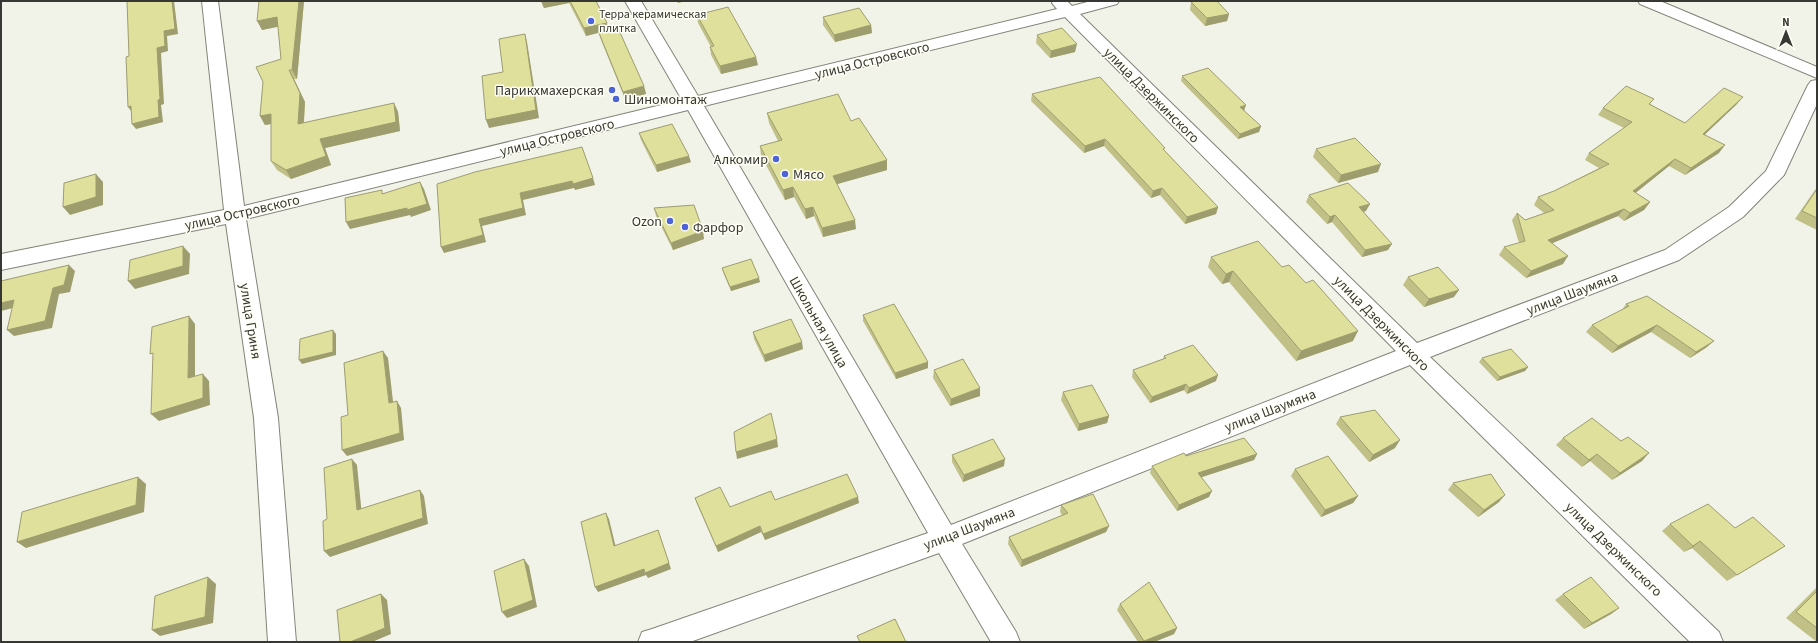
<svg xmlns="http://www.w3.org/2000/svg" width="1818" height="643" font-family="'Source Sans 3',sans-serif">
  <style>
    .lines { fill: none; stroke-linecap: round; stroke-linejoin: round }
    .minor-casing { stroke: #83837a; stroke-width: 2 }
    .minor { fill: #fff; fill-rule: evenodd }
    .wall { fill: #c1c187 }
    .shaded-wall { fill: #9d9d6e }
    .building { fill: #e0e09d; stroke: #9d9d6e }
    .poi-dot { fill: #4d63d8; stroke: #fffff5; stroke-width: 1.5 }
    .labels { text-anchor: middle; stroke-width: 3; stroke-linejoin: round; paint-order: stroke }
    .far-poi-label { font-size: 12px; fill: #373733; stroke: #fffff5; text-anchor: start }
    .street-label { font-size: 14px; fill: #373733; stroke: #fffff5 }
    .poi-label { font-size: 14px; fill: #373733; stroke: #fffff5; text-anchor: end }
  </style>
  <rect width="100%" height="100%" fill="#f1f2e8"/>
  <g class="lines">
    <defs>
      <g id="minor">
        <path d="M202 1H218L244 206 682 100 625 1H641L698 96 1057 9 1052 3 1053 1H1067L1072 6 1091 1H1119L1117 4 1080 14 1417 343 1665 250 1729 207 1766 171 1808 85 1811 81 1817 80V104L1784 175 1743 217 1679 260 1430 357 1719 632 1723 642H1690L1410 365 962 544 1016 632 1020 642H991L939 553 690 642H638L642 632 652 629 928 533 688 110 246 219 278 418 296 642H268L254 418 226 224 1 270V254L224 210ZM1065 17 1396 351 951 525 704 106Z"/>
        <path d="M1638 1H1660L1817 67V78L1640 4Z"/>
      </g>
    </defs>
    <!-- minor casing -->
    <use href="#minor" class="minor-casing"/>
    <!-- minor -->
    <use href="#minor" class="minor"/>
  </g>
  <!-- wall -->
  <g class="wall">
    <path d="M259 1H304L297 79H294L305 102 304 123 394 103 398 112 400 131 325 148 331 165 291 179 277 170 271 161V124L265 125 260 116 281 59 278 26 262 30Z"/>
    <path d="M541 1H596L609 30 586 36 569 3 544 8Z"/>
    <path d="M1191 2 1229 14 1227 21 1205 26 1190 10Z"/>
    <path d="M697 15 758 65 721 74 711 55 710 47H711L698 23Z"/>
    <path d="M823 17 871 25 872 33 835 42 823 25Z"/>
    <path d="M599 33 644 86 646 94 625 99 601 40Z"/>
    <path d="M1037 35 1075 52 1050 58 1036 43Z"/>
    <path d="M1182 76 1244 111 1261 126 1259 132 1238 139 1181 81Z"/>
    <path d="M1032 94 1164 150 1218 207 1216 214 1185 224 1160 195 1151 198 1104 146 1084 153 1031 101Z"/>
    <path d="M1654 99 1650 104 1685 123 1737 104 1705 134 1719 153 1685 175 1669 166 1635 193 1650 202 1644 210 1624 221 1618 216 1552 243 1563 264 1526 278 1499 255 1504 247 1519 243 1512 220 1517 213 1525 220 1544 213 1534 205 1538 197 1554 191 1599 168 1585 160 1589 153 1624 128 1598 115 1603 108Z"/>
    <path d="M767 113 851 121 887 160V170L837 184 856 229 823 237 814 216 806 219 794 197 785 200 761 156 760 146 778 141 769 123Z"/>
    <path d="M639 133 691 162 657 172 641 140Z"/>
    <path d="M1316 149 1378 172 1338 183 1313 157Z"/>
    <path d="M1817 187V230L1795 219Z"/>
    <path d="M1309 195 1366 211 1363 212 1388 250 1362 257 1332 222 1327 224 1306 202Z"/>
    <path d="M654 208 704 239 673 250 656 216Z"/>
    <path d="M1211 257 1282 267 1353 341 1296 361 1229 282 1222 284 1208 267Z"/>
    <path d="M722 268 760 282 731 291 723 272Z"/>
    <path d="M1408 277 1454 297 1424 307 1403 285Z"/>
    <path d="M1626 304 1707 347 1690 358 1651 332 1612 353 1586 332 1592 325 1622 310Z"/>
    <path d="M863 315 928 362V368L896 379 863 321Z"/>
    <path d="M753 332 803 349 765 362 754 339Z"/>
    <path d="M1164 356 1216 381 1187 394 1184 390 1150 403 1132 377 1133 370 1163 359Z"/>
    <path d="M1482 358 1528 367 1525 371 1497 381 1479 362Z"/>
    <path d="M934 370 980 396 950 406 933 378Z"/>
    <path d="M1063 392 1109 416 1107 423 1078 431 1061 400Z"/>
    <path d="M1340 417 1395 448 1369 462 1336 424Z"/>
    <path d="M1563 438 1621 441 1642 461 1612 480 1590 461 1582 467 1556 445Z"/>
    <path d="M1257 454 1254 460 1202 477 1209 497 1177 511 1150 473 1152 466Z"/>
    <path d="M952 455 1004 466 963 482 952 462Z"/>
    <path d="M1295 469 1358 496 1353 503 1321 517 1291 476Z"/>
    <path d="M1453 483 1499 502 1478 517 1448 490Z"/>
    <path d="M695 498 730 507 775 500 859 503 765 540 761 532 718 552 697 504Z"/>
    <path d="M1061 505 1109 526 1106 532 1021 567 1008 544 1009 537 1062 515 1060 512Z"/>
    <path d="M1670 524 1785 546 1776 552 1727 581 1692 548 1684 552 1662 531Z"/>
    <path d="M1817 587V642L1786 618Z"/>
    <path d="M1563 594 1619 608 1611 614 1584 629 1555 600Z"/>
    <path d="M1120 604 1177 628 1174 634 1154 642H1138L1117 610Z"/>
  </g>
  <!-- shaded-wall -->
  <g class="shaded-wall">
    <path d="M172 1H174L178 34 167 36 168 51 161 53 164 104 161 105 163 122 136 129 132 124 158 100 157 48 164 31Z"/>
    <path d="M299 1H304L297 79 292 70Z"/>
    <path d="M541 1H569V3L544 8Z"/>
    <path d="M677 1H686L678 3Z"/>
    <path d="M1229 14 1227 21 1205 26 1207 18Z"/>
    <path d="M277 17 282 26 262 30 257 21Z"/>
    <path d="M607 23 609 30 586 36 584 28Z"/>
    <path d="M871 25 872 33 835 42 834 35Z"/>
    <path d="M525 34 527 42 539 118 489 128 486 120Z"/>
    <path d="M1077 44 1075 52 1050 58 1051 51Z"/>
    <path d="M756 57 758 65 721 74 720 66Z"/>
    <path d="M289 70 294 79 305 102 303 133 298 124Z"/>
    <path d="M644 86 646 94 625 99 623 92Z"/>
    <path d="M1743 97 1737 104 1698 141 1703 134Z"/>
    <path d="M394 103 398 112 400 131 325 148 331 165 291 179 286 170 320 139Z"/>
    <path d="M1246 105 1244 111 1240 107Z"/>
    <path d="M131 106 132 112 128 107Z"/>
    <path d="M271 114 277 123 265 125 260 116Z"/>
    <path d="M1261 126 1259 132 1238 139 1240 134Z"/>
    <path d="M1105 139 1104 146 1084 153 1085 146Z"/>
    <path d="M1725 145 1719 153 1685 175 1691 168Z"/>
    <path d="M689 156 691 162 657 172 656 165Z"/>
    <path d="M1675 159 1669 166 1628 199 1633 191Z"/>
    <path d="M887 160V170L834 185 833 176Z"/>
    <path d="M1381 164 1378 172 1338 183 1341 175Z"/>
    <path d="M96 174 103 182V205L70 215 63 207Z"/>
    <path d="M593 178 595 185 575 190 574 188 523 200 526 215 482 226 486 242 444 253 441 247 479 219 520 193 572 181Z"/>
    <path d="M420 182 424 189 431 210 411 217 410 215 350 229 346 222Z"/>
    <path d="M793 187 794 197 785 200 783 190Z"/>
    <path d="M1162 188 1160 195 1151 198 1153 191Z"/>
    <path d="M1650 202 1644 210 1624 221 1630 213Z"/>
    <path d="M1370 204 1366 211 1356 214 1359 207Z"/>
    <path d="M813 207 814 216 806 219 805 209Z"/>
    <path d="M1218 207 1216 214 1185 224 1187 217Z"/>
    <path d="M1624 209 1618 216 1543 247 1548 240Z"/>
    <path d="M1335 215 1332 222 1327 224 1330 217Z"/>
    <path d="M855 220 856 229 823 237 822 228Z"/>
    <path d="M703 231 704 239 673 250 671 243Z"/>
    <path d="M1392 244 1388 250 1362 257 1365 250Z"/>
    <path d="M183 246 190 254 189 274 135 289 128 281Z"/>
    <path d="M1568 256 1563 264 1526 278 1531 271Z"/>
    <path d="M69 265 75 271 70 292 59 294 52 328 14 336 7 330 53 288Z"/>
    <path d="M1233 271 1229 282 1222 284 1226 274Z"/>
    <path d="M759 278 760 282 731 291 730 287Z"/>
    <path d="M1459 290 1454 297 1424 307 1429 299Z"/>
    <path d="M14 300 21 306 1 311V303Z"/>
    <path d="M189 316 195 324V385L188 378Z"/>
    <path d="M1657 325 1651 332 1612 353 1618 346Z"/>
    <path d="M333 330 336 334V355L302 364 299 360Z"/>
    <path d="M1358 331 1353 341 1296 361 1301 351Z"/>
    <path d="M1714 341 1707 347 1690 358 1696 352Z"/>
    <path d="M802 342 803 349 765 362 764 355Z"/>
    <path d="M383 351 388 358 394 410 389 403Z"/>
    <path d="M928 362V368L896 379 895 373Z"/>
    <path d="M1528 367 1525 371 1497 381 1500 377Z"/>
    <path d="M203 374 209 381 210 405 159 421 151 414Z"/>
    <path d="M1218 375 1216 381 1187 394 1189 388Z"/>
    <path d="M1186 384 1184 390 1150 403 1152 397Z"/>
    <path d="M980 388V396L950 406 951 399Z"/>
    <path d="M397 401 401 408 404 440 347 456 342 450Z"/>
    <path d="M1109 416 1107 423 1078 431 1079 424Z"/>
    <path d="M777 439 778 447 737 459 736 452Z"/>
    <path d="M1400 440 1395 448 1369 462 1373 455Z"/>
    <path d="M1649 453 1642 461 1612 480 1620 473Z"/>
    <path d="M1257 454 1254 460 1196 479 1198 473Z"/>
    <path d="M1597 454 1590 461 1582 467 1589 460Z"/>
    <path d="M352 459 357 465 362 516 357 510Z"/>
    <path d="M1005 459 1004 466 963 482 964 475Z"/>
    <path d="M138 477 146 484 144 512 26 548 17 542Z"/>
    <path d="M420 490 424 496 428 524 330 557 324 551Z"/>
    <path d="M1212 491 1209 497 1177 511 1179 505Z"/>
    <path d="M1505 495 1499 502 1478 517 1484 510Z"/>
    <path d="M1358 496 1353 503 1321 517 1325 510Z"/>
    <path d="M858 497 859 503 765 540 763 534Z"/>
    <path d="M606 513 609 519 617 552 614 546Z"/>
    <path d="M760 526 761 532 718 552 716 546Z"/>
    <path d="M1109 526 1106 532 1021 567 1022 560Z"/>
    <path d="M658 530 671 569 648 578 646 575 598 592 595 587Z"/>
    <path d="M1700 541 1692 548 1684 552 1693 546Z"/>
    <path d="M1785 546 1776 552 1727 581 1737 575Z"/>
    <path d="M524 559 529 566 537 607 507 618 502 612Z"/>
    <path d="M208 577 216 584 213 623 160 636 152 630Z"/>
    <path d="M381 594 387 600 391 634 372 642H350Z"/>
    <path d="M1619 608 1611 614 1584 629 1592 623Z"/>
    <path d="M1177 628 1174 634 1154 642H1144V641Z"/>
  </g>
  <!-- building -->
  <g class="building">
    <path d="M127 1H172L175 29 164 31 165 46 157 48 160 99 158 100 159 117 132 124 131 106 128 107 126 57 129 56Z"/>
    <path d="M259 1H299L292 70H289L300 93 298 124 394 103 396 122 320 139 326 156 286 170 271 161V114L260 116 263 82 256 67 281 59 277 17 257 21Z"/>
    <path d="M570 1H596L607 23 584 28Z"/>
    <path d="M1197 1H1217L1229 14 1207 18 1191 2Z"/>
    <path d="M728 7 756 57 720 66 710 47 714 46 697 15Z"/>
    <path d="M859 8 871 25 834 35 823 17Z"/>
    <path d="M618 28 644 86 623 92 599 33Z"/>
    <path d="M1062 28 1077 44 1051 51 1037 35Z"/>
    <path d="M525 34 536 110 486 120 482 76 503 72 499 39Z"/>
    <path d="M1208 68 1246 105 1240 107 1261 126 1240 134 1182 76Z"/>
    <path d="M1100 77 1165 148 1163 149 1218 207 1187 217 1162 188 1153 191 1105 139 1085 146 1032 94Z"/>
    <path d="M1626 86 1654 99 1649 104 1685 123 1724 88 1743 97 1703 134 1725 145 1691 168 1675 159 1633 191 1650 202 1630 213 1624 209 1548 240 1568 256 1531 271 1504 247 1525 241 1517 213 1525 220 1554 210 1538 197 1554 191 1609 164 1589 153 1632 122 1603 108Z"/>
    <path d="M838 94 851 121 859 118 887 160 833 176 855 220 822 228 813 207 805 209 793 187 783 190 760 146 782 140 767 113Z"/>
    <path d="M672 124 689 156 656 165 639 133Z"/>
    <path d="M1355 138 1381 164 1341 175 1316 149Z"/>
    <path d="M582 147 593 178 573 184 572 181 520 193 523 208 479 219 483 235 441 247 437 184 475 172Z"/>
    <path d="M96 174V197L63 207 64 183Z"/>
    <path d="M420 182 427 204 407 210V208L346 222 345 198 382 190V194Z"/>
    <path d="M1348 183 1370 204 1359 207 1392 244 1365 250 1335 215 1330 217 1309 195Z"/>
    <path d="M1817 189V218L1802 211Z"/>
    <path d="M694 205 703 231 671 243 654 208Z"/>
    <path d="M1258 241 1282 267 1289 265 1306 283 1313 280 1358 331 1301 351 1233 271 1226 274 1211 257Z"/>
    <path d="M183 246V266L128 281 130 260Z"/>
    <path d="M751 259 759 278 730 287 722 268Z"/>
    <path d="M69 265 64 285 53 288 45 321 7 330 14 300 1 303V281Z"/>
    <path d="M1438 267 1459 290 1429 299 1408 277Z"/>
    <path d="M1647 296 1714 341 1696 352 1657 325 1618 346 1592 325 1629 306 1626 304Z"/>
    <path d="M894 304 928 362 895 373 863 315Z"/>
    <path d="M189 316 188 378 203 374V398L151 414 153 353 150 354 152 327Z"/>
    <path d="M791 319 802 342 764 355 753 332Z"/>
    <path d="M333 330V352L299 360 300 339Z"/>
    <path d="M1193 345 1218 375 1189 388 1186 384 1152 397 1133 370 1166 358 1164 356Z"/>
    <path d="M1511 349 1528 367 1500 377 1482 358Z"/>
    <path d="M383 351 389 403 397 401 400 433 342 450 341 417 348 415 344 363Z"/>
    <path d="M963 359 980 388 951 399 934 370Z"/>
    <path d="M1092 385 1109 416 1079 424 1063 392Z"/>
    <path d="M1375 410 1400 440 1373 455 1340 417Z"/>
    <path d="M771 413 777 439 736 452 734 432Z"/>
    <path d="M1592 418 1621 441 1628 437 1649 453 1620 473 1597 454 1589 460 1563 438Z"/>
    <path d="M1244 438 1257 454 1198 473 1212 491 1179 505 1152 466 1184 453 1186 456Z"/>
    <path d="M993 439 1005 459 964 475 952 455Z"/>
    <path d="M1328 456 1358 496 1325 510 1295 469Z"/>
    <path d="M352 459 357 510 420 490 423 518 324 551 323 521 327 519 324 468Z"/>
    <path d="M847 474 858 497 763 534 760 526 716 546 695 498 720 487 730 507 771 491 775 500Z"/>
    <path d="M1491 474 1505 495 1484 510 1453 483Z"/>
    <path d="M138 477 136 505 17 542 22 512Z"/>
    <path d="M1093 494 1109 526 1022 560 1009 537 1068 513 1061 505Z"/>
    <path d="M1708 504 1735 528 1753 517 1785 546 1737 575 1700 541 1693 546 1670 524Z"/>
    <path d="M606 513 614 546 658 530 669 563 645 573 644 569 595 587 581 522Z"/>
    <path d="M524 559 533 600 502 612 494 571Z"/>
    <path d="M208 577 205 617 152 630 155 596Z"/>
    <path d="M1591 577 1619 608 1592 623 1563 594Z"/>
    <path d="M1149 582 1177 628 1144 641 1120 604Z"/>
    <path d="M1817 591V628L1796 612Z"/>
    <path d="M381 594 385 628 350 642H340L337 610Z"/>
    <path d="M895 619 906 642H860L857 636Z"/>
  </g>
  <!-- markers -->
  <g class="poi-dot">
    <circle cx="591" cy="21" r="4"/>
    <circle cx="612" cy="90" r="4"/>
    <circle cx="616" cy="99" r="4"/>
    <circle cx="776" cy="159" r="4"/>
    <circle cx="785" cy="174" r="4"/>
    <circle cx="670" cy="221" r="4"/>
    <circle cx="685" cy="227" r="4"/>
  </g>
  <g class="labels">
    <!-- far-poi labels -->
    <g class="far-poi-label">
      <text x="599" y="18">Терра керамическая<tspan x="599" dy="14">плитка</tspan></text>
    </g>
    <!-- street labels -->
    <g class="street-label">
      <text transform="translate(872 60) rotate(-14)" y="5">улица Островского</text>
      <text transform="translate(1152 95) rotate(45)" y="5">улица Дзержинского</text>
      <text transform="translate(557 137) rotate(-14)" y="5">улица Островского</text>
      <text transform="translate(242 212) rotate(-13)" y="5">улица Островского</text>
      <text transform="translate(1572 293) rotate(-21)" y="5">улица Шаумяна</text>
      <text transform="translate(251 321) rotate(81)" y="5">улица Гриня</text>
      <text transform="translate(819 322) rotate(60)" y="5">Школьная улица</text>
      <text transform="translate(1382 323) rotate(45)" y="5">улица Дзержинского</text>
      <text transform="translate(1270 410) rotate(-21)" y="5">улица Шаумяна</text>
      <text transform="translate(969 528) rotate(-21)" y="5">улица Шаумяна</text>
      <text transform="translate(1614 549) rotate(44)" y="5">улица Дзержинского</text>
    </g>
    <!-- poi labels -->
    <g class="poi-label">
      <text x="604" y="95">Парикхмахерская</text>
      <text x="624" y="104" text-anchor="start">Шиномонтаж</text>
      <text x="768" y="164">Алкомир</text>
      <text x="793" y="179" text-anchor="start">Мясо</text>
      <text x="662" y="226">Ozon</text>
      <text x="693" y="232" text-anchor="start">Фарфор</text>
    </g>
  </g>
  <!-- border -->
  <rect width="1818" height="643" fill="none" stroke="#373733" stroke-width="4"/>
  <!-- north arrow -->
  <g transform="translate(1786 32)" stroke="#fffff5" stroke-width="3" paint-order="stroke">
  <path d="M0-3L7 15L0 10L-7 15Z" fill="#373733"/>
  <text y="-6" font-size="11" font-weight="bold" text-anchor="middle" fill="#373733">N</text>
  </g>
</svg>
